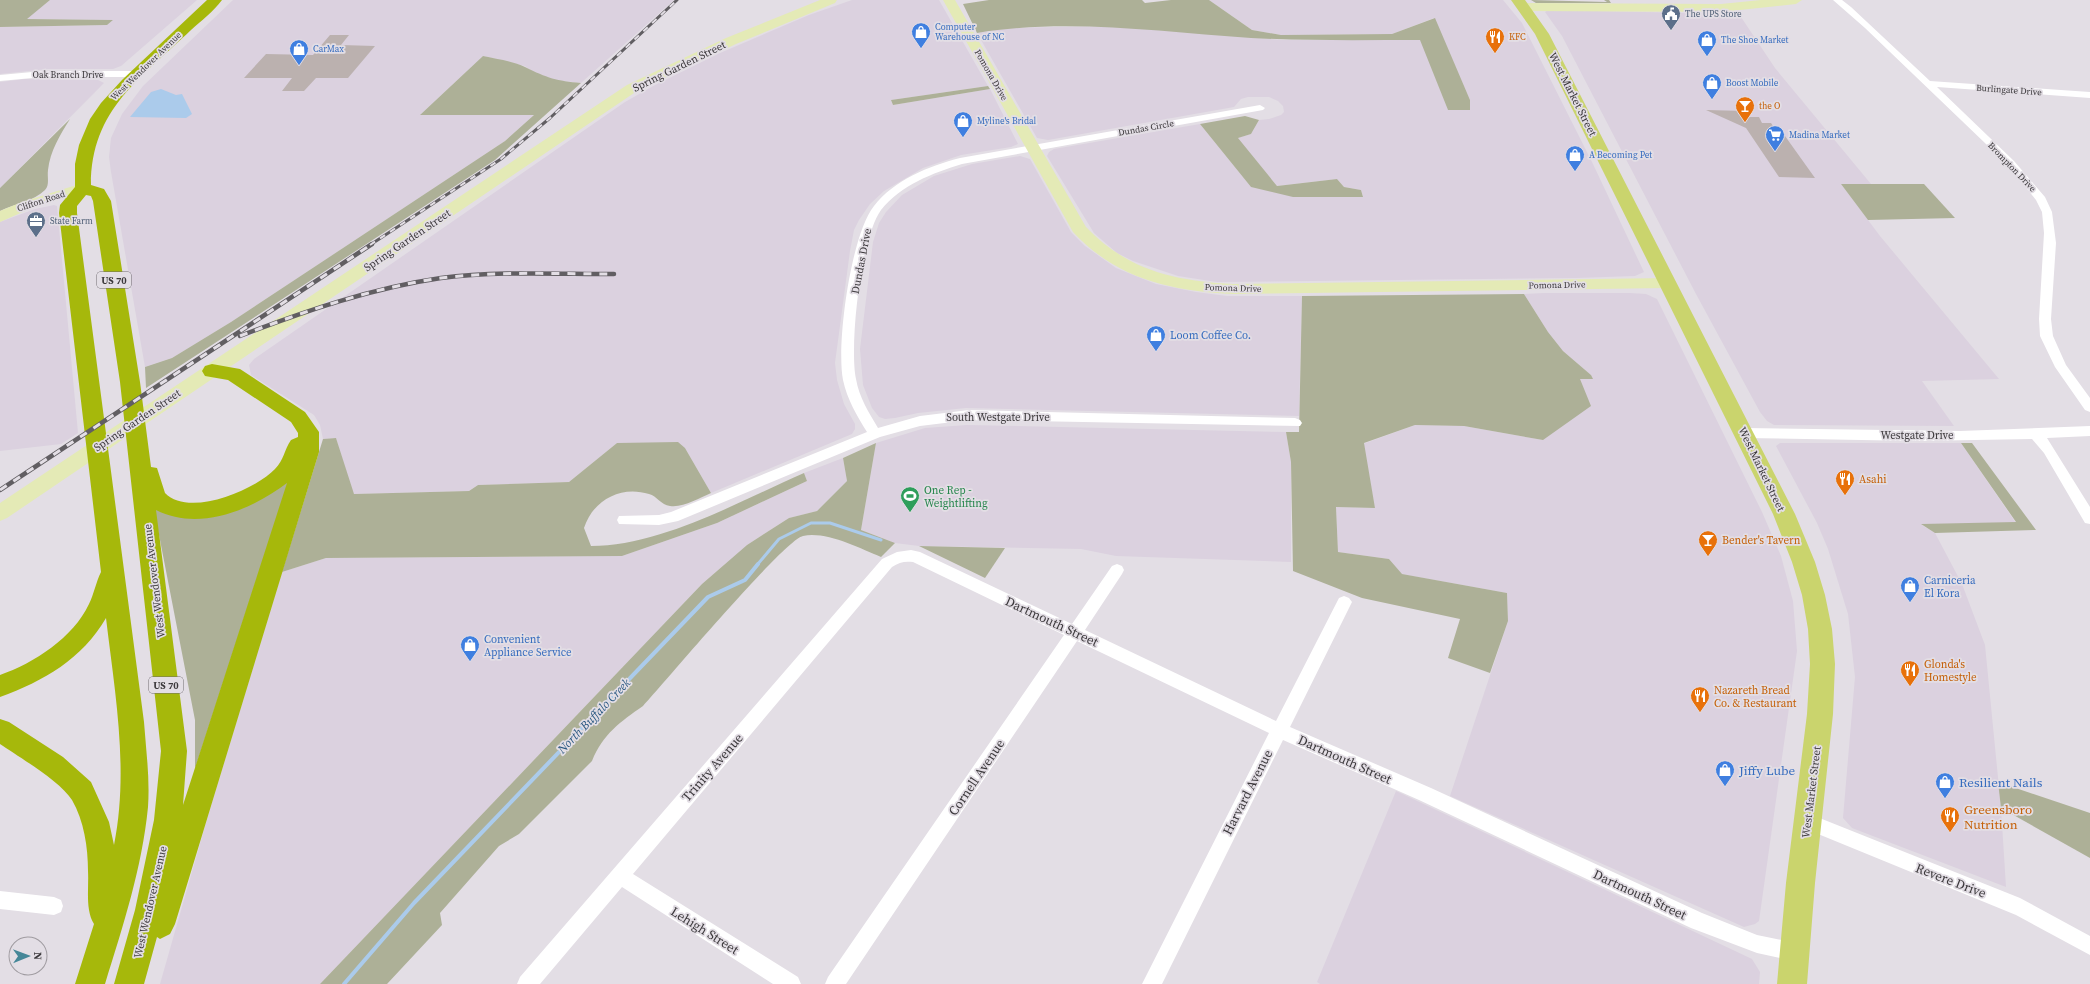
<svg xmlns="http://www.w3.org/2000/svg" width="2090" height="984" font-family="'Source Serif 4',serif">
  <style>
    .built { fill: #dbd1df }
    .green { fill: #adb097 }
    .water { fill: #abcbeb }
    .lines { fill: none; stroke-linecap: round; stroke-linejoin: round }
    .stream-far1 { stroke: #abcbeb; stroke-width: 3 }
    .stream { stroke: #abcbeb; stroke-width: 4 }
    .building { fill: #bbb1af }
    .street { fill: #fff; fill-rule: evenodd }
    .secondary { fill: #e4eab6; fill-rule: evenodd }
    .primary { fill: #cad46d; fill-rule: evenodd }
    .highway { fill: #a6b80b; fill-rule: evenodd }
    .rail-far1-casing { stroke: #615e62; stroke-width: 3 }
    .rail-casing { stroke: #615e62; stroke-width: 4.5 }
    .rail-far1 { stroke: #e3dee5; stroke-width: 2; stroke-dasharray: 6; stroke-linecap: butt }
    .rail { stroke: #e3dee5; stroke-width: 3; stroke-dasharray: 8; stroke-linecap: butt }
    .labels { text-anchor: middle; stroke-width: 3.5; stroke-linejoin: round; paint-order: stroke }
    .far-service-label { font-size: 9px; fill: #4e5e75; stroke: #e3dee5; text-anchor: start }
    .far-shop-label { font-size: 9px; fill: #366cbe; stroke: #e3dee5; text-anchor: start }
    .far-food-label { font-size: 9px; fill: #c56008; stroke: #e3dee5; text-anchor: start }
    .far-street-label { font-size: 9px; fill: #3c393c; stroke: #e3dee5 }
    .shield { fill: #e3dee5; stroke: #6e6a6f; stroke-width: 1 }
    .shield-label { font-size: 10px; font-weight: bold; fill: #3c393c }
    .street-label { font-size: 11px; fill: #3c393c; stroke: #e3dee5 }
    .shop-label { font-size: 11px; fill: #366cbe; stroke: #e3dee5; text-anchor: start }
    .food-label { font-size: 11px; fill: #c56008; stroke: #e3dee5; text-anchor: start }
    .leisure-label { font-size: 11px; fill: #27864d; stroke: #e3dee5; text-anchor: start }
    .water-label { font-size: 12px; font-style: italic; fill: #285781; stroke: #e3dee5 }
    .near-street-label { font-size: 13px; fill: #3c393c; stroke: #e3dee5 }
    .near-shop-label { font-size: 13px; fill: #366cbe; stroke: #e3dee5; text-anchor: start }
    .near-food-label { font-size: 13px; fill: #c56008; stroke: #e3dee5; text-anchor: start }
  </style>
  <rect width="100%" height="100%" fill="#e3dee5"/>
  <!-- built -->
  <g class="built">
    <path d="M50 0H197L121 66 113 69H48L0 74V27L107 25 113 20 26 19Z"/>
    <path d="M233 0H674L581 83 554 80 531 71 525 66 483 56 421 114H535L505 141 231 322 172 358 145 367 111 172 109 157 111 138 122 114 143 86Z"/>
    <path d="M852 0H939L988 86 891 100 893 105 990 89 1018 144 1011 147 961 155 923 168 884 191 870 204 859 220 854 230 850 251 835 363 837 380 844 404 855 424V429L852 434 711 493 685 448 617 443 569 482 478 485 469 491 353 494 336 438 323 439 320 425 314 415 251 375 249 365 254 359 625 102 655 85 720 53 809 15Z"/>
    <path d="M1209 0H1503L1522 23 1592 162 1644 272 1635 276 1576 278 1217 282 1178 276 1133 261 1117 253 1094 233 1047 156 1049 152 1054 149 1200 124 1251 187 1363 196 1361 190 1344 187 1337 179 1277 186 1237 138 1251 134 1259 120 1269 119 1281 115 1284 112 1283 106 1278 101 1269 97H1248L1241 99 1234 107 1048 140 1037 138 977 33 1008 28 1109 26 1283 40H1421L1448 110H1470V100L1434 18 1392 34 1281 35 1252 30Z"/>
    <path d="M1548 10 1739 14 1775 68 1871 184H1841L1880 236 1999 379 1922 381 1954 426 1774 425 1767 421 1760 412 1696 294 1562 36 1545 12Z"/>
    <path d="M25 79 98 80 104 83 0 188V82Z"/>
    <path d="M1020 156 1030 159 1071 232 1085 246 1116 268 1156 284 1196 292 1227 296H1302L1299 416 966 408 918 413 895 418 885 419 879 417 872 408 863 385 860 349 873 242 879 223 886 212 902 195 934 176 972 164Z"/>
    <path d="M54 205 57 206 78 433 61 444 0 451V222L35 209Z"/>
    <path d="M1544 293H1630L1646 294 1657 299 1762 512 1781 556 1793 601 1797 651 1759 921 1755 924 1744 927 1450 796 1508 621 1507 593 1401 574 1389 559 1338 552 1336 507 1375 508 1363 444 1415 425 1464 426 1543 440 1580 379 1591 375 1563 351 1548 332 1524 294Z"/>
    <path d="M967 425 1286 432 1291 462V562L1116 556 1081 549 919 546 895 543 861 530 876 443 925 428Z"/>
    <path d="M1780 443H1961L2016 523 1922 525 1935 533 1962 584 1985 645 2001 808 2006 887 1852 828 1843 818 1855 677 1848 614 1828 549 1817 523 1776 446Z"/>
    <path d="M843 458 847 481 817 511 789 518 747 545 702 584 320 984H160L205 826 282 572 326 558 622 556 717 523 807 481 804 473Z"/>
    <path d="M1396 791 1752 959 1760 972 1759 984H1320L1317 982Z"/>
  </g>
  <!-- green -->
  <g class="green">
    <path d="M0 0H50L27 19 113 20 107 25 0 27Z"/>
    <path d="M989 0H1142L1145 3 1171 0H1209L1252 30 1281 35 1392 34 1435 18 1470 100V110H1448L1420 40C1364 40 1307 41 1251 38 1160 32 1068 18 977 33L963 4Z"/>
    <path d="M1531 0 1607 2 1604 0H1609L1611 3H1536Z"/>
    <path d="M483 56C496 59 513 61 525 67 547 78 557 81 581 83L495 160 146 388 145 367 172 358 231 322 505 141 534 115H420Z"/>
    <path d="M988 86 990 89 893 105 891 100Z"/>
    <path d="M1245 116 1259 120 1251 134 1238 138 1277 186 1337 179 1344 187 1361 190 1363 197H1293L1251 187 1200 124Z"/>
    <path d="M70 119C60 135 50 151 48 170 47 177 50 185 45 190 34 201 14 204 0 211V188Z"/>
    <path d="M1841 184H1924L1955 218 1868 220Z"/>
    <path d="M1524 294 1548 332 1563 351 1591 375 1593 379H1580L1591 406 1543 440 1464 426 1415 425 1364 443 1375 508 1336 507 1338 552 1389 559 1402 574 1507 593 1508 621 1490 673 1448 658 1460 619 1362 598 1293 571 1291 462 1286 432H1299L1302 296Z"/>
    <path d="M336 438 354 494 469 491 478 485 569 482 617 443 678 442 685 448 711 493C699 498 683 508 670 506 661 505 657 496 649 494 621 485 593 500 584 528L591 546C661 546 740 501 804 473L807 481 717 523 622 556 326 558 282 572 323 439Z"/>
    <path d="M876 443 861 530 895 543 881 557C859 548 826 531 803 536 784 540 665 682 643 706 620 722 603 734 592 761L519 834 499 846 440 913 442 925 387 984H320L702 584 747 545 789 518 817 511 847 481 843 458Z"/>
    <path d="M1961 443H1972L2036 530 1935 533 1921 524 2016 522Z"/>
    <path d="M292 470 195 769V720L153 504 194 517Z"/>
    <path d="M919 546 1005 548 985 578Z"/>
    <path d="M1998 782 2090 813V858L2001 808Z"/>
  </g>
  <!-- water -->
  <path class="water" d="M161 89 176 95 182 94 192 114 186 118 130 117 151 92Z"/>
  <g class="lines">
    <!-- stream-far1 -->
    <path class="stream-far1" d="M757 565 779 539 811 523H830L881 540"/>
    <!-- stream -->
    <path class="stream" d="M344 984 414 903 708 597 745 580 758 564"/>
  </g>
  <!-- building -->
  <g class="building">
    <path d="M330 35H349L341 45 375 46 348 78H316L304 91H282L292 78H244L266 54 313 55Z"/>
    <path d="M1706 110 1746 111 1750 117H1759L1762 123H1771L1775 129H1780L1815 178 1779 177 1746 128Z"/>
  </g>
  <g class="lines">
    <!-- street -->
    <g class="street">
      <path d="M1833 0H1842L1851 7 1930 81 2090 92V98L1937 87 2014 161 2045 197 2052 212 2056 243 2051 319 2053 336 2066 365 2090 398V412L2085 410 2055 367 2040 336 2039 319 2044 233 2042 212 2036 200 2024 185 1986 144 1865 28Z"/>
      <path d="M43 71H136L141 74 136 77H43L0 81V75Z"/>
      <path d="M1260 105 1265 108 1263 110 962 164C933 173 901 185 881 210 861 237 849 345 856 379 859 397 869 413 878 428L920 416 969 410 1295 418 1300 420 1302 423 1300 426 969 420 920 426 880 437 678 521 659 525 619 524 617 520 619 516 659 515 671 512 867 432C857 416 847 399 843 380 836 344 851 234 874 206 894 180 929 166 960 158Z"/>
      <path d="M2090 426V436L2047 438 2090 507V524L2085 523 2044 453 2032 439 1917 441 1744 438 1739 436 1737 433 1739 430 1744 428 1960 431Z"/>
      <path d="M911 550 920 552 1072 624 1112 566 1117 564 1122 566 1124 570 1122 574 1085 630 1276 721 1339 598 1344 596 1349 598 1352 602 1290 727 1431 788 1702 913 1757 935 1801 944 1804 951 1801 958 1794 961 1757 953 1691 928 1419 800 1283 740 1162 984H1142L1269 733 1077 641 846 984H825L828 977 1064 635 913 562C905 561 899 562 892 567L633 874 798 977 801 984H773L622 887 540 984H517L520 977 882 559 897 552Z"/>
      <path d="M1807 813 2020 898 2090 936V955L2016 915 1801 827 1798 821 1801 815Z"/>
      <path d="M0 891 54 897 61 900 63 906 61 912 54 915 0 909Z"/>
    </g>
    <!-- secondary -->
    <g class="secondary">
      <path d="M820 0H837L835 3 736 44 637 91 7 518 0 521V503L627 85 726 38Z"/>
      <path d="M943 0H955L1086 227C1127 270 1174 281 1233 284L1667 278 1673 279 1675 283 1673 287 1667 288 1233 294C1171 291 1117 279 1073 232Z"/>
      <path d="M1761 0H1802L1796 4 1721 12 1524 11 1518 7 1524 3 1721 4Z"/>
      <path d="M83 183 88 185 91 188 88 191 32 208 0 222V211L22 202Z"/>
    </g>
    <!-- primary -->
    <path class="primary" d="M1511 0H1525L1549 34 1795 514 1815 562 1825 595 1832 629 1835 664 1833 714 1815 883 1807 984H1777L1786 883 1807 714 1810 664 1808 629 1802 595 1792 562 1773 514 1535 34Z"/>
    <!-- highway -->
    <path class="highway" d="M207 0H222C214 11 201 21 191 30 141 78 91 109 91 185L104 189 111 201 140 382 151 467 157 468 165 493C189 518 255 490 275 469 284 460 284 450 291 440L298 437V433L291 422 228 380 205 376 202 371 205 366 212 364 240 369 305 412 319 432V452L175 924 170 934 160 939 157 937 144 984H114L135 910 154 820 161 751 120 382 93 201 91 196 86 195 77 206V213L144 722C146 750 150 778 148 807 142 868 123 926 105 984H75L94 924C85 910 89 888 88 871 88 847 84 821 72 800 60 781 19 757 0 744V719L9 722 63 757 91 782 109 822 114 845C129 770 115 694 106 618 82 659 44 681 0 697V675C34 663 73 638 89 604 94 594 96 582 101 572L59 213 60 205 75 187V164L79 145 90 119 101 103 122 80ZM287 483 183 805 187 751 156 510C199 532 251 510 287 483Z"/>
    <defs>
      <path id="rail-far1" d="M370 245 501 159 550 118 677 0"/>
      <g id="rail">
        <path d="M240 336C305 311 372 288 441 278 497 271 557 274 614 274"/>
        <path d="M0 490 372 244"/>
      </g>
    </defs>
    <!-- rail-far1 casing -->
    <use href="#rail-far1" class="rail-far1-casing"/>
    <!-- rail casing -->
    <use href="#rail" class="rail-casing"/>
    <!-- rail-far1 -->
    <use href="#rail-far1" class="rail-far1"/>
    <!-- rail -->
    <use href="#rail" class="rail"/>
  </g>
  <!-- icons -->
  <defs>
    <symbol id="civic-pin" viewBox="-11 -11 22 30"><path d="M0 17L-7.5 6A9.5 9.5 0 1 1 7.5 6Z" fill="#5c6f8a" stroke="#e3dee5"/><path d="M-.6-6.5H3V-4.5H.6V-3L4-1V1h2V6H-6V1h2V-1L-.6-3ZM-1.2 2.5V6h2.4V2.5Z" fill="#fff"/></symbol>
    <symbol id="shop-pin" viewBox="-11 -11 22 30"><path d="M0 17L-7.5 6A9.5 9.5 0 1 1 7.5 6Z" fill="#3f7fe0" stroke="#e3dee5"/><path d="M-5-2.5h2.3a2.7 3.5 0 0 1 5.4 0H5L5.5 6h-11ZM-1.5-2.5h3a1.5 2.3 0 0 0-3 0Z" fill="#fff"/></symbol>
    <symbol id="restaurant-pin" viewBox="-11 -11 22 30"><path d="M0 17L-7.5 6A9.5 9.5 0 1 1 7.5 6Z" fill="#e8710a" stroke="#e3dee5"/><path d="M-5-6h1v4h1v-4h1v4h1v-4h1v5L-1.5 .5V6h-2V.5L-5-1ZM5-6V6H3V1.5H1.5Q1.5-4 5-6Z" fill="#fff"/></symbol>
    <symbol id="bar-pin" viewBox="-11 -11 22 30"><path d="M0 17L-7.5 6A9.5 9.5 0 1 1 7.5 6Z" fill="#e8710a" stroke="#e3dee5"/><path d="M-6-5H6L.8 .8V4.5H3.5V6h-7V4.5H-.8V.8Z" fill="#fff"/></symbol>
    <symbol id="supermarket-pin" viewBox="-11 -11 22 30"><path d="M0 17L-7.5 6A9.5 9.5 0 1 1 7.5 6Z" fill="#3f7fe0" stroke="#e3dee5"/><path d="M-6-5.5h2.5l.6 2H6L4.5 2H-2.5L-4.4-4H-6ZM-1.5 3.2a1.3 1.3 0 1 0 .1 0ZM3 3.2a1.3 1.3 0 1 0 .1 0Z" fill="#fff"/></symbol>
    <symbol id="office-pin" viewBox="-11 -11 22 30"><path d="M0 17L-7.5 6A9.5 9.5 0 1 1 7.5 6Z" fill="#5c6f8a" stroke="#e3dee5"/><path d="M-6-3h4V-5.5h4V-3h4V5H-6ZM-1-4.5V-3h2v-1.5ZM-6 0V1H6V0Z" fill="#fff"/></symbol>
    <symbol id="stadium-pin" viewBox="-11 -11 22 30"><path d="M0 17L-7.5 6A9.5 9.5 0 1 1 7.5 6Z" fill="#2e9e5b" stroke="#e3dee5"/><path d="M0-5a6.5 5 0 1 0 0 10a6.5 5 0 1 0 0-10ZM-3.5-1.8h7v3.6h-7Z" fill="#fff"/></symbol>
  </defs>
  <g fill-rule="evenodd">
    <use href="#civic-pin" x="1660" y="3" width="22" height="30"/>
    <use href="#shop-pin" x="910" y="21" width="22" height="30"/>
    <use href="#restaurant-pin" x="1484" y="26" width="22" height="30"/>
    <use href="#shop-pin" x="1696" y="29" width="22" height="30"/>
    <use href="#shop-pin" x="288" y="38" width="22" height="30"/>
    <use href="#shop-pin" x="1701" y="72" width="22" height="30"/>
    <use href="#bar-pin" x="1734" y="95" width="22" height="30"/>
    <use href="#shop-pin" x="952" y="110" width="22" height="30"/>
    <use href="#supermarket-pin" x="1764" y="124" width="22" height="30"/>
    <use href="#shop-pin" x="1564" y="144" width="22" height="30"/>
    <use href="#office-pin" x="25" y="210" width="22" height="30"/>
    <use href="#shop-pin" x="1145" y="324" width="22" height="30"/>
    <use href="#restaurant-pin" x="1834" y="468" width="22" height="30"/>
    <use href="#stadium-pin" x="899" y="485" width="22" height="30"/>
    <use href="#bar-pin" x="1697" y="529" width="22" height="30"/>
    <use href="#shop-pin" x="1899" y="575" width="22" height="30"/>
    <use href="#shop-pin" x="459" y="634" width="22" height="30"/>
    <use href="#restaurant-pin" x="1899" y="659" width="22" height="30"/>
    <use href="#restaurant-pin" x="1689" y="685" width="22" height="30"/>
    <use href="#shop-pin" x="1714" y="759" width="22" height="30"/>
    <use href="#shop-pin" x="1934" y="771" width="22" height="30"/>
    <use href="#restaurant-pin" x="1939" y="805" width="22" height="30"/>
  </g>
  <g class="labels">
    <!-- far-service labels -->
    <g class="far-service-label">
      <text x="1685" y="17">The UPS Store</text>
      <text x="50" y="224">State Farm</text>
    </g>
    <!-- far-shop labels -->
    <g class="far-shop-label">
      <text x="935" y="30">Computer<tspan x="935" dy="10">Warehouse of NC</tspan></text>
      <text x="1721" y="43">The Shoe Market</text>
      <text x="313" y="52">CarMax</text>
      <text x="1726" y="86">Boost Mobile</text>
      <text x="977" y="124">Myline's Bridal</text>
      <text x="1789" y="138">Madina Market</text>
      <text x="1589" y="158">A Becoming Pet</text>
    </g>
    <!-- far-food labels -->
    <g class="far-food-label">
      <text x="1509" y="40">KFC</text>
      <text x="1759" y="109">the O</text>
    </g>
    <!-- far-street labels -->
    <g class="far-street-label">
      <text transform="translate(146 66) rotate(-44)" y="3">West Wendover Avenue</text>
      <text x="68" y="78">Oak Branch Drive</text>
      <text transform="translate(991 75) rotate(60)" y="3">Pomona Drive</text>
      <text transform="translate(2009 90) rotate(4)" y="3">Burlingate Drive</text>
      <text transform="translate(1146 128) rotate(-10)" y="3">Dundas Circle</text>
      <text transform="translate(2012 167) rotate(46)" y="3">Brompton Drive</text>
      <text transform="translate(41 201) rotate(-18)" y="3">Clifton Road</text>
      <text transform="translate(1557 285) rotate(-1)" y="3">Pomona Drive</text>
      <text transform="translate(1233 288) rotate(2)" y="3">Pomona Drive</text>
    </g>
    <!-- shield labels -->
    <g class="shield">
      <rect x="97" y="272" width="34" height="16" rx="3"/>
      <rect x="149" y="677" width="34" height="16" rx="3"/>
    </g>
    <g class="shield-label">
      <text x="114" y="284">US 70</text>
      <text x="166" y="689">US 70</text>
    </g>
    <!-- street labels -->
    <g class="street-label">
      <text transform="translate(679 66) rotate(-26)" y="4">Spring Garden Street</text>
      <text transform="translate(1573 94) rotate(63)" y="4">West Market Street</text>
      <text transform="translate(407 240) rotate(-34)" y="4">Spring Garden Street</text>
      <text transform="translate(861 261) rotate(-79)" y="4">Dundas Drive</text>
      <text x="998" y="421">South Westgate Drive</text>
      <text transform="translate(137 420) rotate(-34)" y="4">Spring Garden Street</text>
      <text x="1917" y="439">Westgate Drive</text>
      <text transform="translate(1762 469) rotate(64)" y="4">West Market Street</text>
      <text transform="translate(154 581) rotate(-97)" y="4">West Wendover Avenue</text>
      <text transform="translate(1811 792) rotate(-83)" y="4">West Market Street</text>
      <text transform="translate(150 902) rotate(-77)" y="4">West Wendover Avenue</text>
    </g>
    <!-- shop labels -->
    <g class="shop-label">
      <text x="1170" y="339">Loom Coffee Co.</text>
      <text x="1924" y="584">Carniceria<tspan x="1924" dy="13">El Kora</tspan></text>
      <text x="484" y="643">Convenient<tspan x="484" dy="13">Appliance Service</tspan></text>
    </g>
    <!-- food labels -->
    <g class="food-label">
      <text x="1859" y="483">Asahi</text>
      <text x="1722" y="544">Bender's Tavern</text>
      <text x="1924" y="668">Glonda's<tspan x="1924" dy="13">Homestyle</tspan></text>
      <text x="1714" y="694">Nazareth Bread<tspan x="1714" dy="13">Co. &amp; Restaurant</tspan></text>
    </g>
    <!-- leisure labels -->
    <g class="leisure-label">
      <text x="924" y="494">One Rep -<tspan x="924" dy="13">Weightlifting</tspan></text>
    </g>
    <!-- water labels -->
    <g class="water-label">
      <text transform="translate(594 716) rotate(-46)" y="4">North Buffalo Creek</text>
    </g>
    <!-- near-street labels -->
    <g class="near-street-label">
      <text transform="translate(1052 621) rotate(25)" y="5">Dartmouth Street</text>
      <text transform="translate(1345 759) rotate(24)" y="5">Dartmouth Street</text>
      <text transform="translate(712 767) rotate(-49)" y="5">Trinity Avenue</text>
      <text transform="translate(976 777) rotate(-56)" y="5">Cornell Avenue</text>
      <text transform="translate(1247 792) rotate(-63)" y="5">Harvard Avenue</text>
      <text transform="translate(1951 880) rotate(21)" y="5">Revere Drive</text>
      <text transform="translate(1640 894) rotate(25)" y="5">Dartmouth Street</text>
      <text transform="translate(705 930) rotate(32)" y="5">Lehigh Street</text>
    </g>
    <!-- near-shop labels -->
    <g class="near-shop-label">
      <text x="1739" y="775">Jiffy Lube</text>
      <text x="1959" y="787">Resilient Nails</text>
    </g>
    <!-- near-food labels -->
    <g class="near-food-label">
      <text x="1964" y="814">Greensboro<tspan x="1964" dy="15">Nutrition</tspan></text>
    </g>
  </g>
  <!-- north arrow -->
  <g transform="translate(28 956) rotate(89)"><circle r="19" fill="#e3dee5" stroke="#a09ca1"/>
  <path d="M0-3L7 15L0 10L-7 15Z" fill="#458798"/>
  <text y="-6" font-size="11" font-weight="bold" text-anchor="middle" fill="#3c393c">N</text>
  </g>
</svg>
